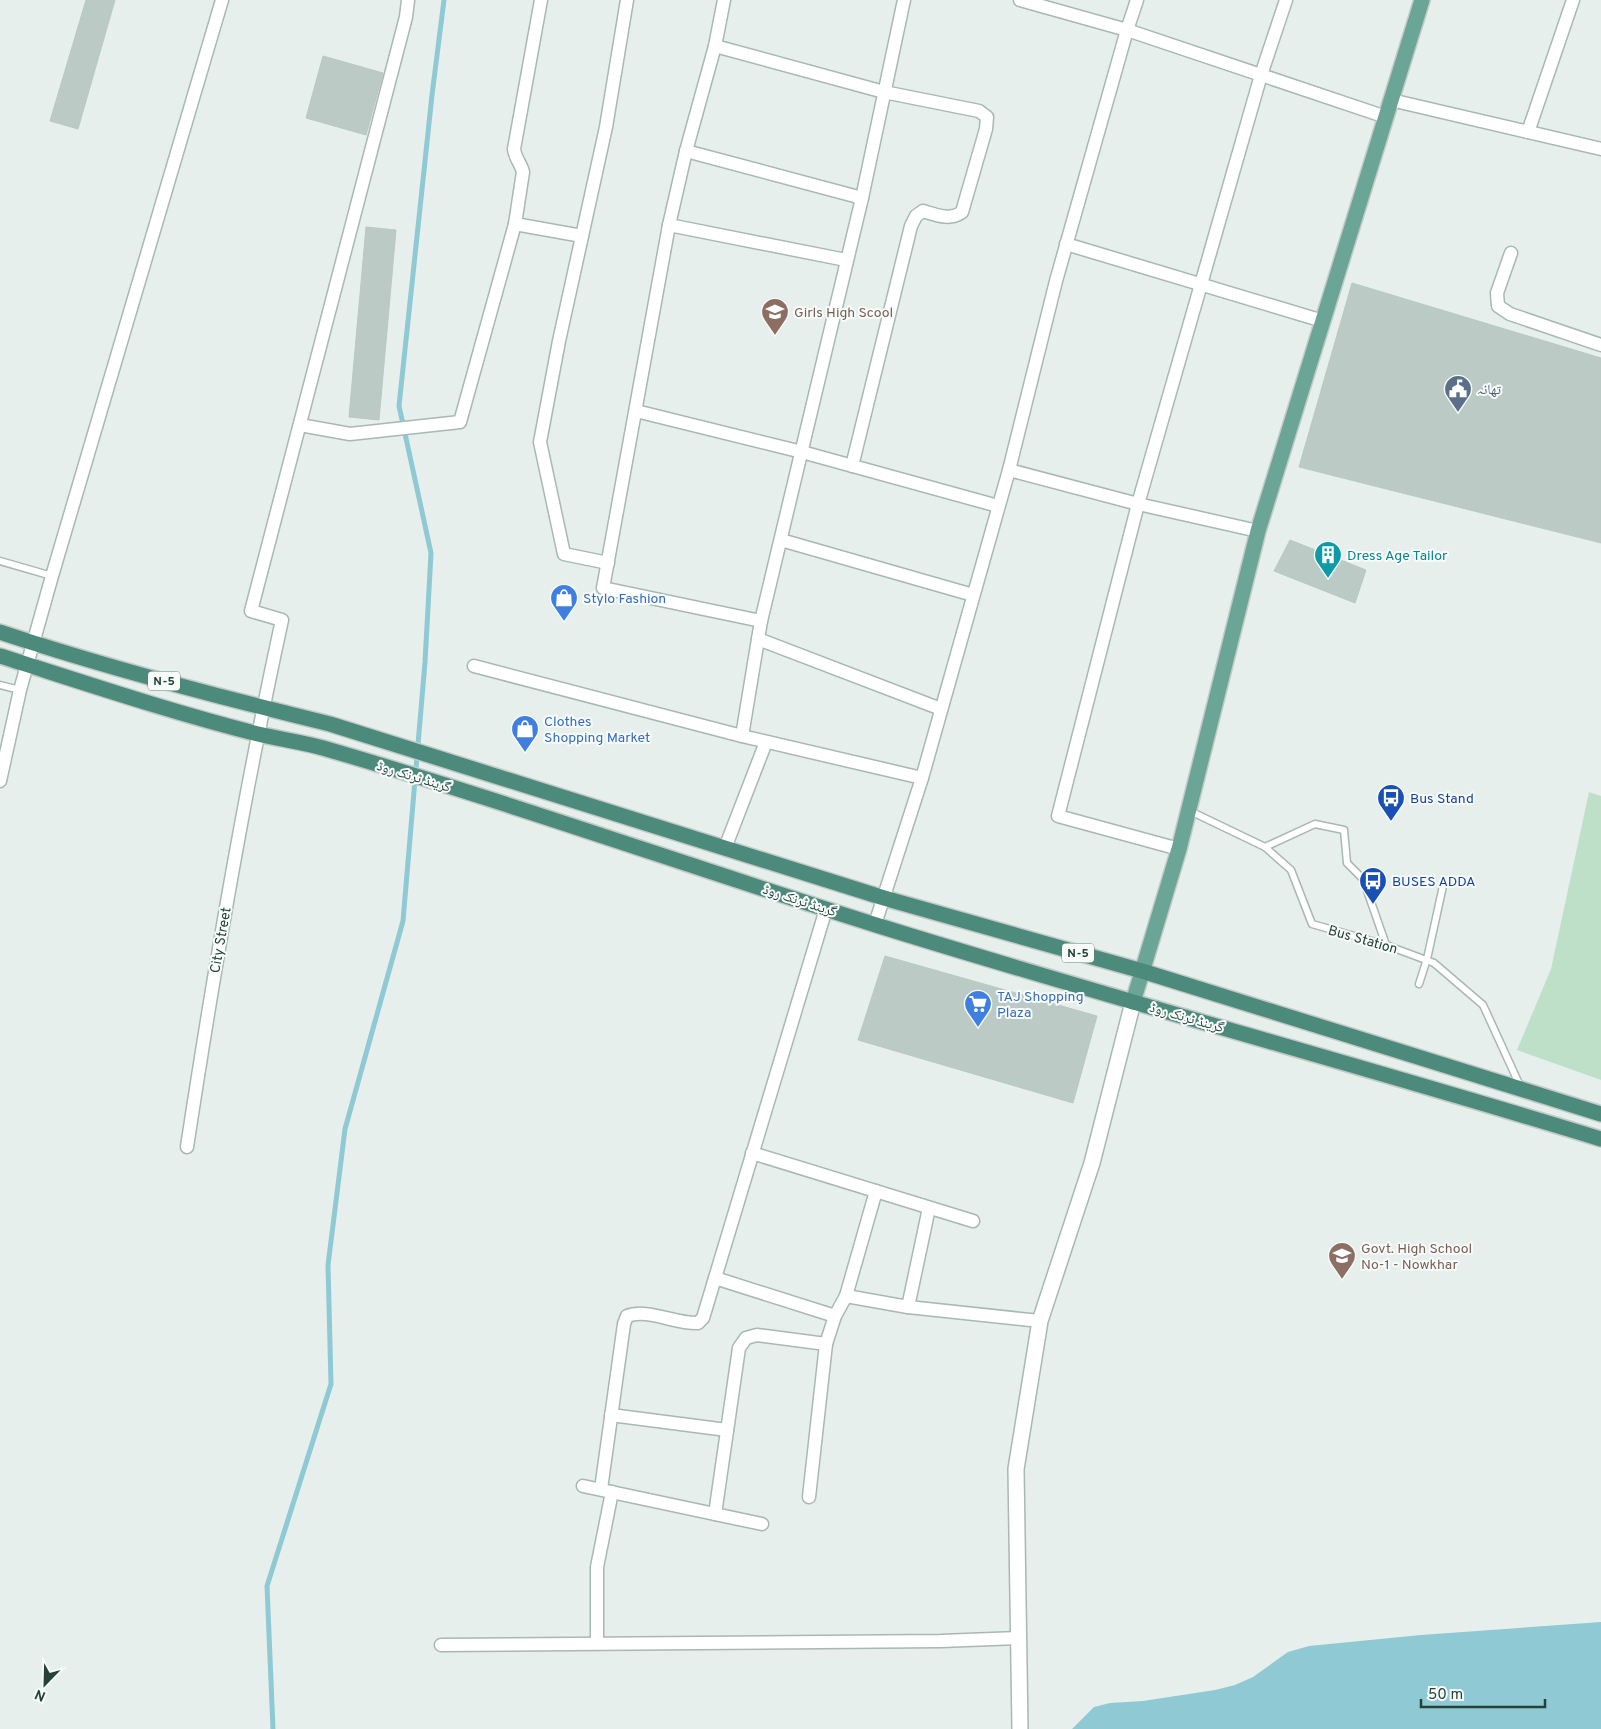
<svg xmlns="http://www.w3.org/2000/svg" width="1601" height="1729" font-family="Overpass,'Noto Naskh Arabic',sans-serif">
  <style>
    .green { fill: #bfe0c8 }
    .water { fill: #8ec9d4 }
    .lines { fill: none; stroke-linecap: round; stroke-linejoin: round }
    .stream { stroke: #8ec9d4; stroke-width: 5 }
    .building { fill: #bbcac4; stroke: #b8c9c2 }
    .service-casing { stroke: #a8b8b2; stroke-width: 9 }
    .minor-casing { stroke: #a8b8b2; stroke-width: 15 }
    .tertiary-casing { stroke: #a8b8b2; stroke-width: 18 }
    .primary-casing { stroke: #c2cac8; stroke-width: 18 }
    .trunk-casing { stroke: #c2cac8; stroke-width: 18 }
    .service { stroke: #fff; stroke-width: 6 }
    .minor { stroke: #fff; stroke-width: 12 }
    .tertiary { stroke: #fff; stroke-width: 15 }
    .primary { stroke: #6aa596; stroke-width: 15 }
    .trunk { stroke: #4c8a7c; stroke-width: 15 }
    .labels { text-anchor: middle; stroke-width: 4; stroke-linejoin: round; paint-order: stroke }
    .shield { fill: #f7fbf9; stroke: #637a73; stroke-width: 1 }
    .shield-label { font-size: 12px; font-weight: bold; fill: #24423a }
    .education-label { font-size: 14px; fill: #785e54; stroke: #f7fbf9; text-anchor: start }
    .service-label { font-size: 14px; fill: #4e5e75; stroke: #f7fbf9; text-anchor: start }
    .culture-label { font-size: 14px; fill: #0d838f; stroke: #f7fbf9; text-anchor: start }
    .shop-label { font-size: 14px; fill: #366cbe; stroke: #f7fbf9; text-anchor: start }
    .street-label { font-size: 14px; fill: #24423a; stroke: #f7fbf9 }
    .transit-label { font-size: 14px; fill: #164399; stroke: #f7fbf9; text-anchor: start }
  </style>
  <rect width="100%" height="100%" fill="#e6efeb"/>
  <!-- green -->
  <path class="green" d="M1589 792 1601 796V1080L1517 1050 1551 969Z"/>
  <!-- water -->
  <path class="water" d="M1601 1622V1729H1072L1094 1707 1110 1703 1143 1701 1215 1690 1235 1685 1253 1677 1288 1652 1309 1646 1421 1635Z"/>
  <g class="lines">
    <!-- stream -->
    <path class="stream" d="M273 1729 267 1586 331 1384 328 1265 345 1129 403 921 425 662 431 553 399 406 432 95 444 0"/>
  </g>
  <!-- building -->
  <g class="building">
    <path d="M86 0H115L78 129 50 121Z"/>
    <path d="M323 56 383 73 366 135 306 118Z"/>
    <path d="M366 227 396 230 379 420 349 417Z"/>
    <path d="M1352 283 1601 358V543L1299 467Z"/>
    <path d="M1290 540 1366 570 1355 603 1274 571Z"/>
    <path d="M885 956 1097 1016 1073 1103 858 1040Z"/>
  </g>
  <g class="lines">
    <defs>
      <g id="service">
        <path d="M0 561 52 576"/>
        <path d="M0 685 20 690"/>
        <path d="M1190 811 1265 847 1291 870 1312 924 1386 945 1434 963 1483 1005 1521 1088"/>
        <path d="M1265 847 1315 824 1344 830 1347 863 1363 879 1386 945"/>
        <path d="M1419 984 1427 959 1443 886"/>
      </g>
      <g id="minor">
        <path d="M724 0 715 46 686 151 669 225 603 588 761 621"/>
        <path d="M1020 0 1127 30 1386 117"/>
        <path d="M715 46 884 92 979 111 987 117 986 129 962 212C950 221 936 215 923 211L916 216 911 226 852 466"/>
        <path d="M1391 100 1601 149"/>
        <path d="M1528 132 1573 0"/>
        <path d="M686 151 862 198"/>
        <path d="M515 224 523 172C521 164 515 158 514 149L541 0"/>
        <path d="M669 225 846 260"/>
        <path d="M1066 244 1323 321"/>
        <path d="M1511 253 1497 293 1498 306 1510 314 1601 345"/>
        <path d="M636 411 802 452 998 506"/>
        <path d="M300 425 350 434 460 422 515 224 582 236"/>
        <path d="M1009 470 1138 504 1258 531"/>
        <path d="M781 540 973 595"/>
        <path d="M608 563 564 554 540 442 559 341 606 127 627 0"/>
        <path d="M758 639 941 709"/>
        <path d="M474 666 742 736 922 778"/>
        <path d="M742 736 761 621 862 198 904 0"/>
        <path d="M0 781 20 690 52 576 222 0"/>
        <path d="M725 848 766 742"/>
        <path d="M1179 849 1058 816 1138 504 1261 75 1286 0"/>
        <path d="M875 924 922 778 1009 470 1056 281 1127 30 1137 0"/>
        <path d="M187 1147C214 970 244 794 282 620L251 611 406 17 408 0"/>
        <path d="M752 1153 973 1221"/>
        <path d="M715 1278 835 1316"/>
        <path d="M846 1296 908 1307 1040 1321"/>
        <path d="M908 1307 929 1208"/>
        <path d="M611 1415 727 1430"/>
        <path d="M583 1486 762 1524"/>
        <path d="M601 1489 624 1324 627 1316C647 1308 675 1324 698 1323L703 1318 826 909"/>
        <path d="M809 1497 826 1344 835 1316 846 1296 876 1191"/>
        <path d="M715 1514 739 1348 746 1338 757 1335 826 1344"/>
        <path d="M597 1643V1567L612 1492"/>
        <path d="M441 1645 941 1641 1018 1638"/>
      </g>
      <path id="tertiary" d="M1020 1729 1016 1469 1040 1321 1092 1163 1133 1002"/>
      <path id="primary" d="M1133 1002 1179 849 1258 531 1422 0"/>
      <g id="trunk">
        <path d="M0 632C108 668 219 697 330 724L884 898 1142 971 1601 1114"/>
        <path d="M0 656C85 683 171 712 258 734 279 739 302 742 323 748 509 802 691 867 876 925 1116 1000 1360 1065 1601 1139"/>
      </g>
    </defs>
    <!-- service casing -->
    <use href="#service" class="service-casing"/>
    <!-- minor casing -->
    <use href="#minor" class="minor-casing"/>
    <!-- tertiary casing -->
    <use href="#tertiary" class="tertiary-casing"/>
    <!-- primary casing -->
    <use href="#primary" class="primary-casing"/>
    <!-- trunk casing -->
    <use href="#trunk" class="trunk-casing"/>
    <!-- service -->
    <use href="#service" class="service"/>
    <!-- minor -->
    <use href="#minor" class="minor"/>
    <!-- tertiary -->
    <use href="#tertiary" class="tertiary"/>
    <!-- primary -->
    <use href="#primary" class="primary"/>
    <!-- trunk -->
    <use href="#trunk" class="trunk"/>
  </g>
  <!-- icons -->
  <defs>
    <symbol id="school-pin" viewBox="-11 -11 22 30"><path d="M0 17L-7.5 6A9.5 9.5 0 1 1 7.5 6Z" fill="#8d6e63" stroke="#f7fbf9"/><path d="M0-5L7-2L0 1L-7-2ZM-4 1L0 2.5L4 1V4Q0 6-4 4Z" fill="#fff"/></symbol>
    <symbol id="civic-pin" viewBox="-11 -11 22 30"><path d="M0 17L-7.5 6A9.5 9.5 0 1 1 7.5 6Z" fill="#5c6f8a" stroke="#f7fbf9"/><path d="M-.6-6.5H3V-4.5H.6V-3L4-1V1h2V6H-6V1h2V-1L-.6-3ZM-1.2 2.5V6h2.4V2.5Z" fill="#fff"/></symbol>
    <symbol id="building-pin" viewBox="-11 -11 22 30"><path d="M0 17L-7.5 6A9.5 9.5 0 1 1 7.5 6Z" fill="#0f9aa8" stroke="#f7fbf9"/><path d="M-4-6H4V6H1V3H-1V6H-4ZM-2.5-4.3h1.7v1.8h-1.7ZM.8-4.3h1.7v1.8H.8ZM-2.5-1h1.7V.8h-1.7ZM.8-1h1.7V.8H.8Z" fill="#fff"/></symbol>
    <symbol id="shop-pin" viewBox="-11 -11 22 30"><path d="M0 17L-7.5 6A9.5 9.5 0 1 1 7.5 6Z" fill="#3f7fe0" stroke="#f7fbf9"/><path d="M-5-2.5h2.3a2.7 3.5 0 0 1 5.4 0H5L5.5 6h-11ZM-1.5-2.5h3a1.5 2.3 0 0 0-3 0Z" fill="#fff"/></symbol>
    <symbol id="bus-pin" viewBox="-11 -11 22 30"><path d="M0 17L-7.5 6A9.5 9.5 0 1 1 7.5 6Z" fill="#1a4fb4" stroke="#f7fbf9"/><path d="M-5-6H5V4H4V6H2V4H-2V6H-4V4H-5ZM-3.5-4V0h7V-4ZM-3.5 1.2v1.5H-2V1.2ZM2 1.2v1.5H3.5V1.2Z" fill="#fff"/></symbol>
    <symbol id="supermarket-pin" viewBox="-11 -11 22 30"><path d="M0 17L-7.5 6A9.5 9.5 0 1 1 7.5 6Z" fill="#3f7fe0" stroke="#f7fbf9"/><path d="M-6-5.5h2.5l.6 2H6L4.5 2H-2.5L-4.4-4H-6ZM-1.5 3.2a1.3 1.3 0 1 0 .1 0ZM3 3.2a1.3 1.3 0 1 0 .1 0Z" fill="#fff"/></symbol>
  </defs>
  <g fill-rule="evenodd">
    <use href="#school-pin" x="759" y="296" width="32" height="43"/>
    <use href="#civic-pin" x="1442" y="373" width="32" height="43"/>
    <use href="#building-pin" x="1312" y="539" width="32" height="43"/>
    <use href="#shop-pin" x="548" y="582" width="32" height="43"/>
    <use href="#shop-pin" x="509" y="713" width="32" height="43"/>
    <use href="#bus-pin" x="1375" y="782" width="32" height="43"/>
    <use href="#bus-pin" x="1357" y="865" width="32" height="43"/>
    <use href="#supermarket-pin" x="962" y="988" width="32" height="43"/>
    <use href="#school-pin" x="1326" y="1240" width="32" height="43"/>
  </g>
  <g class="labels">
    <!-- shield labels -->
    <g class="shield">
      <rect x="148" y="671.5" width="32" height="19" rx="4"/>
      <rect x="1062" y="943.5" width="32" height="19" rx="4"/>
    </g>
    <g class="shield-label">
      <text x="164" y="685">N-5</text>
      <text x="1078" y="957">N-5</text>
    </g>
    <!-- education labels -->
    <g class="education-label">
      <text x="794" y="317">Girls High Scool</text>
      <text x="1361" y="1253">Govt. High School<tspan x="1361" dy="16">No-1 - Nowkhar</tspan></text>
    </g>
    <!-- service labels -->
    <g class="service-label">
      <text x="1477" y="394">تھانہ</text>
    </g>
    <!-- culture labels -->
    <g class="culture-label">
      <text x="1347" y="560">Dress Age Tailor</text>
    </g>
    <!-- shop labels -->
    <g class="shop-label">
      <text x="583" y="603">Stylo Fashion</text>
      <text x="544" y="726">Clothes<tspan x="544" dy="16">Shopping Market</tspan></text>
      <text x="997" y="1001">TAJ Shopping<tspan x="997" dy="16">Plaza</tspan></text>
    </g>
    <!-- street labels -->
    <g class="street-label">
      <text transform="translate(414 776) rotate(17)" y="5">گرینڈ ٹرنک روڈ</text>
      <text transform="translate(800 900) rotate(18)" y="5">گرینڈ ٹرنک روڈ</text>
      <text transform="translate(1363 939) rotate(16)" y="5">Bus Station</text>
      <text transform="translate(220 940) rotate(-80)" y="5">City Street</text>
      <text transform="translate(1187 1017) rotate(16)" y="5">گرینڈ ٹرنک روڈ</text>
    </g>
    <!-- transit labels -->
    <g class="transit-label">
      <text x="1410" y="803">Bus Stand</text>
      <text x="1392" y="886">BUSES ADDA</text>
    </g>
  </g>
  <!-- north arrow -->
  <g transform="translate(45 1684) rotate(203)" stroke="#f7fbf9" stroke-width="4" paint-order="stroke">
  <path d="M0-4L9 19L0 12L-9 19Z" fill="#24423a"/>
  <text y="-8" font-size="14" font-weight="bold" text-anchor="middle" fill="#24423a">N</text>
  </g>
  <!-- scale -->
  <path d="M1421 1699v8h124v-8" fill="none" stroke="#24423a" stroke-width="2.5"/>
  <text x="1428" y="1699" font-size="15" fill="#24423a" stroke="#f7fbf9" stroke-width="4" paint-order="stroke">50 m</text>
</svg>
